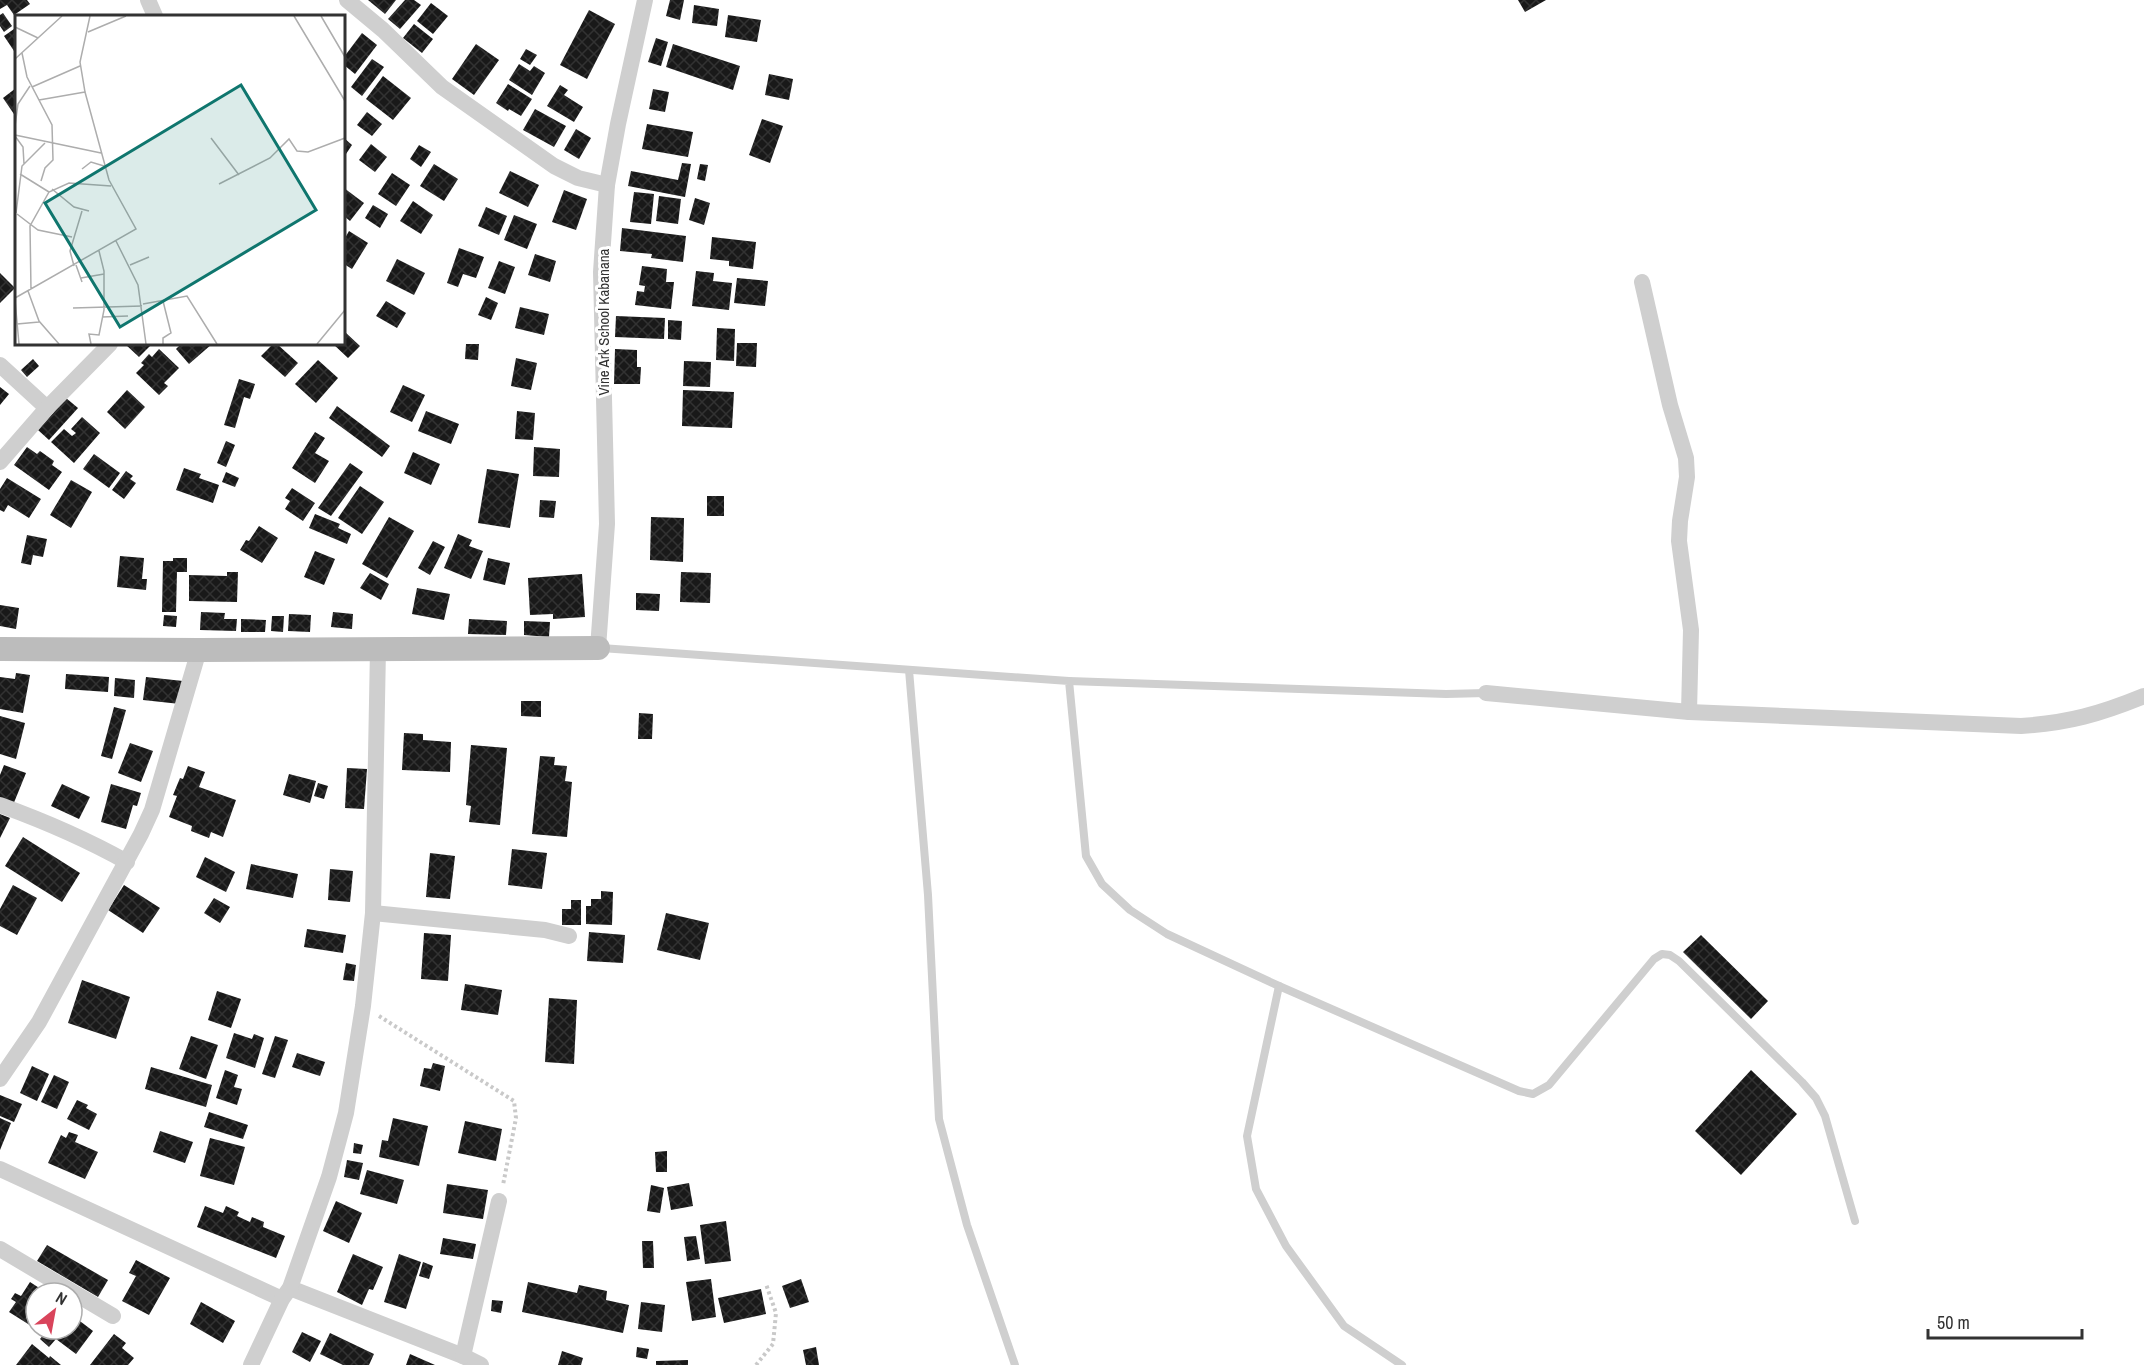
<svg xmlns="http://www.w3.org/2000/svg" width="2144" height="1365" font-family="'Archivo Narrow',sans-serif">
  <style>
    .building { fill: url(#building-cross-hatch) }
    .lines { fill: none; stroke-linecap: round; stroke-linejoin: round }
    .path { stroke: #c9c9c9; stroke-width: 4; stroke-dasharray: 3 3; stroke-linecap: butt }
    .lane { stroke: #cfcfcf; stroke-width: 8 }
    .street { stroke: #cfcfcf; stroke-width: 16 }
    .secondary { stroke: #bcbcbc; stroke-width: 24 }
    .labels { text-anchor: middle; stroke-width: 6; stroke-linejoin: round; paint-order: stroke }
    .street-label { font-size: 15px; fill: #323232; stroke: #fff }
    .inset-road { fill: none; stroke: #adadad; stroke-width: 1.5 }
    .view { fill: #0f766e; fill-opacity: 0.15; stroke: #0f766e; stroke-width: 3 }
    .inset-edge { fill: none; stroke: #323232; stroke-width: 3 }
  </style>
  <defs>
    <pattern id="building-cross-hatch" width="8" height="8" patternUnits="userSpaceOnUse" patternTransform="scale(1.5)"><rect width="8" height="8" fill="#191919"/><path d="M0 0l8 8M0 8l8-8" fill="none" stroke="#323232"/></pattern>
  </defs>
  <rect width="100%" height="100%" fill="#fff"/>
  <!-- building -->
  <g class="building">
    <path d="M0 0H27L30 4 14 15 7 5 0 9Z"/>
    <path d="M368 0H396L385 14Z"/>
    <path d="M405 0H414L421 5 400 29 388 19Z"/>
    <path d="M670 0H684L680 20 666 16Z"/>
    <path d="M1518 0H1546L1525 12Z"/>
    <path d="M431 3 448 16 433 34 417 21Z"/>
    <path d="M694 5 719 9 717 26 692 23Z"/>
    <path d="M589 10 615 24 587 79 560 65Z"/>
    <path d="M3 13 12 26 4 32 0 26V15Z"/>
    <path d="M728 15 761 20 757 42 725 37Z"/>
    <path d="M414 24 433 39 422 53 403 38Z"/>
    <path d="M14 29 16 32V54L4 36Z"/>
    <path d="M362 33 377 45 355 74 344 65V57Z"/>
    <path d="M656 38 668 42 661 66 648 62Z"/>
    <path d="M476 44 499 60 474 95 452 79Z"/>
    <path d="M673 44 740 66 733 90 666 67Z"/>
    <path d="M526 49 537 55 530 65 520 59Z"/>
    <path d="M372 59 384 67 362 96 351 87Z"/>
    <path d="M519 64 530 71 534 66 545 73 532 95 509 80Z"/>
    <path d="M769 74 793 79 789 100 765 95Z"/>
    <path d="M383 76 411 98 393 120 366 99Z"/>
    <path d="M508 84 532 99 521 116 509 109 508 111 496 103Z"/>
    <path d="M560 85 568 90 564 95 583 107 574 122 547 106Z"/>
    <path d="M16 88V117L3 98Z"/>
    <path d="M653 89 669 92 665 112 649 109Z"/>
    <path d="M535 109 566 126 554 147 523 130Z"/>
    <path d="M367 112 382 124 372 136 357 125Z"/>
    <path d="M762 119 783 126 770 163 749 155Z"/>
    <path d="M647 124 693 132 688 157 642 149Z"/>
    <path d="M576 129 591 138 579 159 564 150Z"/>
    <path d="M344 138 352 145 344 157Z"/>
    <path d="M371 144 387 157 375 172 359 160Z"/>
    <path d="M419 145 431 152 421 167 410 159Z"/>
    <path d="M682 163 691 164 685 197 628 186 631 171 678 180Z"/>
    <path d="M434 164 458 179 444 201 420 186Z"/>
    <path d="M700 164 708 165 705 181 697 179Z"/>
    <path d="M510 171 539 185 528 207 499 193Z"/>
    <path d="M392 173 410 185 396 206 378 194Z"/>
    <path d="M344 188 364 203 350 221 344 216Z"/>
    <path d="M564 190 587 199 576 230 552 222Z"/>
    <path d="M634 192 654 194 651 224 630 222Z"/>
    <path d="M659 196 681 199 678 224 656 221Z"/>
    <path d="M695 198 710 203 704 225 689 220Z"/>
    <path d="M413 201 433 215 421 234 400 221Z"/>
    <path d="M373 205 388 214 380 228 365 218Z"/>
    <path d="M486 207 507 216 499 235 478 226Z"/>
    <path d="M514 215 537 224 527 249 504 240Z"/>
    <path d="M622 228 686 236 683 262 651 258 652 254 620 251Z"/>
    <path d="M349 231 368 243 352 269 344 264V240Z"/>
    <path d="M712 237 756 242 753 269 729 266V261L710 259Z"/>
    <path d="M459 248 484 257 476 278 463 274 458 287 447 283Z"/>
    <path d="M535 254 556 261 550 282 528 275Z"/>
    <path d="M397 259 425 273 414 295 386 281Z"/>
    <path d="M499 261 515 267 505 294 488 288Z"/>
    <path d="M642 266 667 269 666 282H674L671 309 635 305 637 291 644 292 645 286 639 285Z"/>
    <path d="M696 271 714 273 713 281 732 283 729 310 692 306Z"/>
    <path d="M0 273 15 288 0 303Z"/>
    <path d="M737 278 768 281 765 306 734 303Z"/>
    <path d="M486 297 498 303 491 320 478 315Z"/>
    <path d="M386 301 406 313 397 328 376 316Z"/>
    <path d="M520 307 549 314 544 335 515 328Z"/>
    <path d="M616 316 665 318 664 339 615 337Z"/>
    <path d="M668 320 682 321 681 340 668 339Z"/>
    <path d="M717 328 735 329 734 361 716 360Z"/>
    <path d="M345 332 360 346 348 358 333 344H344Z"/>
    <path d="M737 343H757L756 367 736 366Z"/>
    <path d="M125 344H152L139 357Z"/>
    <path d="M181 344H212L189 364 176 349Z"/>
    <path d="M273 344H277L298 363 285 377 261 356Z"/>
    <path d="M466 344H479L478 360 465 359Z"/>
    <path d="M159 349 179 368 164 383 168 386 159 395 136 373 144 365 141 363 149 354 152 357Z"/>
    <path d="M615 349 637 350V367H641L640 384H614Z"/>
    <path d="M516 358 537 363 531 390 511 386Z"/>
    <path d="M33 359 39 366 27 377 21 370Z"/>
    <path d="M318 360 338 378 316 403 295 384Z"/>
    <path d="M684 361 711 362 710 387 683 386Z"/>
    <path d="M239 379 255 384 250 399 244 397 235 428 224 425Z"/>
    <path d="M403 385 425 395 412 422 390 412Z"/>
    <path d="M0 387 9 394 0 405Z"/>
    <path d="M127 390 145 407 125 429 107 412Z"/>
    <path d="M683 390 734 392 732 428 682 426Z"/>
    <path d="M66 398 78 408 49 440 38 430Z"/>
    <path d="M337 406 390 446 382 457 329 418Z"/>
    <path d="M426 411 459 424 451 444 418 431Z"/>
    <path d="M517 411 535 413 533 440 515 439Z"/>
    <path d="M82 417 100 433 74 463 51 442 64 429 72 436 76 433 71 429Z"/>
    <path d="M315 432 325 438 315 453 329 461 315 483 292 468Z"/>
    <path d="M226 441 235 445 226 467 217 463Z"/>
    <path d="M27 447 37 454 40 451 54 461 52 465 62 472 49 490 14 465Z"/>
    <path d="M534 447 560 449 559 477 533 476Z"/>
    <path d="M413 452 440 464 431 485 404 473Z"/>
    <path d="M94 454 120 473 109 488 83 469Z"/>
    <path d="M350 463 363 472 331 516 318 508Z"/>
    <path d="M184 468 201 474 199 478 219 485 213 503 176 490Z"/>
    <path d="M487 469 519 474 510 528 478 523Z"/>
    <path d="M126 471 133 476 130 479 136 483 124 499 112 490Z"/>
    <path d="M226 472 239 478 235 487 222 482Z"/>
    <path d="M7 478 41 499 29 518 8 505 4 512 0 510V489Z"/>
    <path d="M71 480 92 492 71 528 50 515Z"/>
    <path d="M360 486 384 502 362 534 338 518Z"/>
    <path d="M292 488 315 503 303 521 285 509 290 501 285 498Z"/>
    <rect x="707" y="496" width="17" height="20"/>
    <path d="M540 500 556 501 554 518 539 517Z"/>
    <path d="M315 514 340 524 338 528 351 534 347 544 309 528Z"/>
    <path d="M389 517 414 531 387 578 362 564Z"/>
    <path d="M651 517 684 518 683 562 650 560Z"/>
    <path d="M259 526 278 538 262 563 240 550 246 540 249 541Z"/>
    <path d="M458 534 472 540 469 546 483 551 471 579 444 568Z"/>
    <path d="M27 535 47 539 43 557 33 555 31 565 21 563Z"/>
    <path d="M433 541 445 547 430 575 418 568Z"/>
    <path d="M315 551 335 559 324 585 304 577Z"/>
    <path d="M120 556 144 558 142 579H147L146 590 117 587Z"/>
    <path d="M173 558H187V572H177L176 612H162L163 561H173Z"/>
    <path d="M488 558 510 563 505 585 483 580Z"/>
    <path d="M227 572H238L237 602 189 601V575L227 576Z"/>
    <path d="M681 572 711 573 710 603 680 602Z"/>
    <path d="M370 573 389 584 381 600 360 588Z"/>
    <path d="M582 574 585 617 553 619V614L530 615 528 578Z"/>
    <path d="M417 588 450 594 444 620 412 614Z"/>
    <path d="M636 593 660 594 659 611 636 610Z"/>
    <path d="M0 605 19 608 16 629 0 626Z"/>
    <path d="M201 612 225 613 224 619H237L236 631 200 630Z"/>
    <path d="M333 612 353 614 352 629 331 627Z"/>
    <path d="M289 614 311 615 310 632 288 631Z"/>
    <path d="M164 615 177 616 176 627 163 626Z"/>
    <path d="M272 616H284L283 632 271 631Z"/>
    <path d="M241 619 266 620 265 632H241Z"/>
    <path d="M469 619 507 621 506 635 468 634Z"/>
    <path d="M524 621 550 622 549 637 524 635Z"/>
    <path d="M16 673 30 675 23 713 0 709V677L15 679Z"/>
    <path d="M66 674 109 677 108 692 65 689Z"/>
    <path d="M146 677 183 681 180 704 143 700Z"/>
    <path d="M115 678 135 680 134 698 114 696Z"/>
    <path d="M521 701H541V717L521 716Z"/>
    <path d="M114 707 126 710 112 759 101 756Z"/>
    <path d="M639 713 653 714 652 739H638Z"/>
    <path d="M0 716 25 723 16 759 0 754Z"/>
    <path d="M404 733 423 734V740L451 742 450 772 402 770Z"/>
    <path d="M130 743 153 751 141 782 118 773Z"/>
    <path d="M471 745 507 748 500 825 469 822 471 806 466 805Z"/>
    <path d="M540 756 555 757 554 765 567 766 565 781 572 782 567 837 532 834Z"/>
    <path d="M4 765 26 773 13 805 0 800V775Z"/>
    <path d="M188 766 205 772 199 787 236 800 223 837 211 832 209 838 191 831 192 826 169 817 177 796 173 795 180 778 183 779Z"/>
    <path d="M347 768 367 769 364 809 345 808Z"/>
    <path d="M289 774 316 781 310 803 283 795Z"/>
    <path d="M318 783 328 786 324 799 314 796Z"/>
    <path d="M62 784 90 797 79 819 51 806Z"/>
    <path d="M111 784 141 793 137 806 133 805 126 829 101 822Z"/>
    <path d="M0 814 10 818 0 838Z"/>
    <path d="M23 837 80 873 62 902 5 866Z"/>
    <path d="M512 849 547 853 542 889 508 885Z"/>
    <path d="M430 853 455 856 450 899 426 897Z"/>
    <path d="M205 857 235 872 226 892 196 877Z"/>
    <path d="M251 864 298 874 293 898 246 889Z"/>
    <path d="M330 869 353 871 350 902 328 900Z"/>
    <path d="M13 885 37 898 17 935 0 926V909Z"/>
    <path d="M124 885 160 908 143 933 108 910Z"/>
    <path d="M601 891 613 892 612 925 586 924V906H591V899H601Z"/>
    <path d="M214 898 230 907 220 923 204 913Z"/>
    <path d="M571 900H581V925H562V909H571Z"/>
    <path d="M666 913 709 923 700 960 657 950Z"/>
    <path d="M307 929 346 935 343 953 304 947Z"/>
    <path d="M589 932 625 935 623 963 587 961Z"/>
    <path d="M424 933 451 935 448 981 421 979Z"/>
    <path d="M1701 935 1768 1001 1751 1019 1683 952Z"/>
    <path d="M346 963 356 965 354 981 343 980Z"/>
    <path d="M82 980 130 997 116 1039 68 1023Z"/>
    <path d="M465 984 502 990 498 1015 461 1010Z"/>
    <path d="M217 991 241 999 231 1028 208 1020Z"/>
    <path d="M549 998 577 1000 574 1064 545 1062Z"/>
    <path d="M234 1033 252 1039 254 1034 264 1038 255 1068 226 1058Z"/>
    <path d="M191 1036 218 1045 206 1079 179 1069Z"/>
    <path d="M275 1036 288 1040 275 1078 262 1074Z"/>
    <path d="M297 1053 325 1062 320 1076 292 1067Z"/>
    <path d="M433 1063 445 1066 440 1091 420 1086 424 1068 431 1069Z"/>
    <path d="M32 1066 49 1074 37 1101 20 1093Z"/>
    <path d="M151 1067 212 1085 206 1107 145 1089Z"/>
    <path d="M225 1070 238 1075 234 1087 242 1089 237 1105 216 1098Z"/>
    <path d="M1751 1070 1797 1114 1741 1175 1695 1131Z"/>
    <path d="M54 1075 69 1082 57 1109 41 1102Z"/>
    <path d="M0 1095 22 1104 14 1122 0 1116Z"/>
    <path d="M77 1100 88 1105 86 1108 97 1114 89 1130 67 1119Z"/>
    <path d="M209 1112 248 1125 243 1139 204 1127Z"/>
    <path d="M0 1118 11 1123 0 1150Z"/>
    <path d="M393 1118 428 1126 419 1166 379 1157 382 1140 388 1141Z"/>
    <path d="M465 1121 502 1129 496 1161 458 1153Z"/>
    <path d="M160 1131 193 1142 185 1163 153 1152Z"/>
    <path d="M69 1132 78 1135 75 1142 98 1152 85 1179 48 1163 61 1135 66 1138Z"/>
    <path d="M210 1138 245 1147 234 1185 200 1176Z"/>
    <path d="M354 1143 363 1145 361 1154 353 1153Z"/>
    <path d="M667 1151V1172H656L655 1152Z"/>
    <path d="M347 1160 363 1163 359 1180 344 1177Z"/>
    <path d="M367 1170 404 1180 397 1204 360 1194Z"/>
    <path d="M689 1183 693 1206 671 1210 667 1187Z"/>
    <path d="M447 1184 488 1190 483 1219 443 1213Z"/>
    <path d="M651 1185 664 1188 660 1213 647 1211Z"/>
    <path d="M336 1201 362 1213 349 1243 323 1231Z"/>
    <path d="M205 1206 223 1213 226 1206 239 1212 237 1216 250 1222 252 1217 264 1222 263 1227 285 1236 276 1258 197 1227Z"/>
    <path d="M726 1221 731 1261 705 1264 700 1225Z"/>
    <path d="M696 1236 700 1259 687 1261 684 1237Z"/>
    <path d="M443 1238 476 1244 473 1259 440 1254Z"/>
    <path d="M642 1241H653L654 1268H643Z"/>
    <path d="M47 1245 108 1280 98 1297 37 1261Z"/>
    <path d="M353 1254 383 1267 373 1290 369 1289 362 1305 337 1292Z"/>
    <path d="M399 1254 421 1262 406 1309 384 1302Z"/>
    <path d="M136 1260 170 1278 149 1315 122 1301 136 1276 129 1273Z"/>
    <path d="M423 1262 433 1266 429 1279 419 1276Z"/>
    <path d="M711 1279 716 1317 692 1321 686 1282Z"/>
    <path d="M801 1279 809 1302 790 1308 782 1286Z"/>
    <path d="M30 1282 47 1293H36V1329L9 1312 16 1302 11 1299 15 1293 21 1296Z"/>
    <path d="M528 1282 577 1293 579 1285 607 1291 606 1300 629 1305 623 1333 522 1312Z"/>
    <path d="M761 1289 766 1314 724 1323 718 1298Z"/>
    <path d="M492 1300 503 1301 501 1313 491 1311Z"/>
    <path d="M201 1302 235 1321 223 1343 190 1324Z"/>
    <path d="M641 1302 665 1305 662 1332 638 1329Z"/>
    <path d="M72 1315 93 1331 76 1354 56 1339 49 1347 40 1339 48 1329H72Z"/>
    <path d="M302 1332 321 1341 310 1362 292 1352Z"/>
    <path d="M330 1333 374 1354 369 1365H343L320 1354Z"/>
    <path d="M114 1334 126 1343 122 1348 134 1358 128 1365H90Z"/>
    <path d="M32 1344 49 1358 50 1356 61 1365H16Z"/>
    <path d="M637 1347 649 1349 647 1359 636 1357Z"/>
    <path d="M816 1347 819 1365H806L803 1350Z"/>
    <path d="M562 1351 583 1358 581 1365H558Z"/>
    <path d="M410 1354 435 1365H406Z"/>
    <path d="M688 1360V1365H656V1361Z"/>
  </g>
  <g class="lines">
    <!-- path -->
    <g class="path">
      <path d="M379 1016 514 1101 516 1118 503 1185"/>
      <path d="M756 1365 773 1344 776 1313 766 1284"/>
    </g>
    <!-- lane -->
    <g class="lane">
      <path d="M601 648 1069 681 1086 856 1102 884 1130 910 1167 934 1279 986 1519 1091 1533 1094 1549 1085 1654 959 1662 954 1670 955 1679 961 1802 1082 1816 1098 1825 1116 1855 1221"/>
      <path d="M909 670 928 895 939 1119 967 1225 1015 1365"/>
      <path d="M1069 681 1446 694 1486 693"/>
      <path d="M1279 986 1247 1136 1256 1189 1286 1246 1344 1326 1402 1365"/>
    </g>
    <!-- street -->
    <g class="street">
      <path d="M148 0 155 16"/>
      <path d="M347 0 383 30 442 87 554 166 578 178 607 185"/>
      <path d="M1642 282 1670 405 1686 458 1687 477 1680 521 1679 541 1691 630 1689 712"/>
      <path d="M0 365 47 408"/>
      <path d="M0 462 47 408 110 344"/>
      <path d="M598 648 607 524 601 272 607 185 618 124 645 0"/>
      <path d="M1486 693 1689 712 2021 726C2068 723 2100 714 2144 696"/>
      <path d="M0 805C44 821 86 839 127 862"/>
      <path d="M373 913 545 930 569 936"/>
      <path d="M0 1079 39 1022 141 834 152 810 199 650"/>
      <path d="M0 1169 282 1299"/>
      <path d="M0 1249 113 1316"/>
      <path d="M290 1288 463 1356 481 1365"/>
      <path d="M463 1356 499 1201"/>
      <path d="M251 1365 282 1299 290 1288 329 1177 346 1113 363 1006 373 913 378 649"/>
    </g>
    <!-- secondary -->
    <path class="secondary" d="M0 649 199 650 598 648"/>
  </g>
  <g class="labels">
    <!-- street labels -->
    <g class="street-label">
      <text transform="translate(604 322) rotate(-90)" y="5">Vine Ark School Kabanana</text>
    </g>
  </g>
  <!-- overview -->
  <g transform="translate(15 15)">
    <rect width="330" height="330" fill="#fff"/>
    <path class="inset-road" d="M279 1 330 86M306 1 330 42M0 12 23 23M73 17 111 1M7 38 12 62 37 110 38 145 30 153 26 166M0 44 47 1M17 72 65 51M24 85 70 77M0 111 3 89 15 71M0 120 86 138M0 121 8 132 9 149M196 123 224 160M67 154 76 147 89 151M5 159 34 177M204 169 255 143 274 124 282 136 293 137 330 123M37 174 59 192 74 196M1 198 7 151 30 128M2 199 23 215 57 222M101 226 123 270 131 329M61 250 67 267M115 250 134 242M59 251 55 236 67 196M66 263 89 259M16 275 15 211 34 177 54 168 96 171M13 276 24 306 44 329M0 283 121 214 94 165 70 77 65 47 75 1M0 285 4 329M128 289 172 281 202 329M58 293 127 291M87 302 113 301M2 309 24 307M76 329 74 319 84 320 89 295V256L84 236M148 329V323L156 318 148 286M302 329 330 295"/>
    <path class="view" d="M226 70 301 195 105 312 30 188Z"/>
    <rect width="330" height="330" class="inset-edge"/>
  </g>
  <!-- north arrow -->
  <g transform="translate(54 1311) rotate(31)"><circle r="28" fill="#ffffff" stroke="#adadad" stroke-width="1.5"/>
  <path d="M0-4.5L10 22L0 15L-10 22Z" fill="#d9445b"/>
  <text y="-9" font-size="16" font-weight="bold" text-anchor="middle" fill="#323232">N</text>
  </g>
  <!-- scale -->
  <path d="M1928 1329v9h154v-9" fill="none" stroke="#323232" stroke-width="3"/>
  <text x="1937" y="1329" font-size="18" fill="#323232" stroke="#ffffff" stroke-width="4.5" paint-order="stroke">50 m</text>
</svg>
